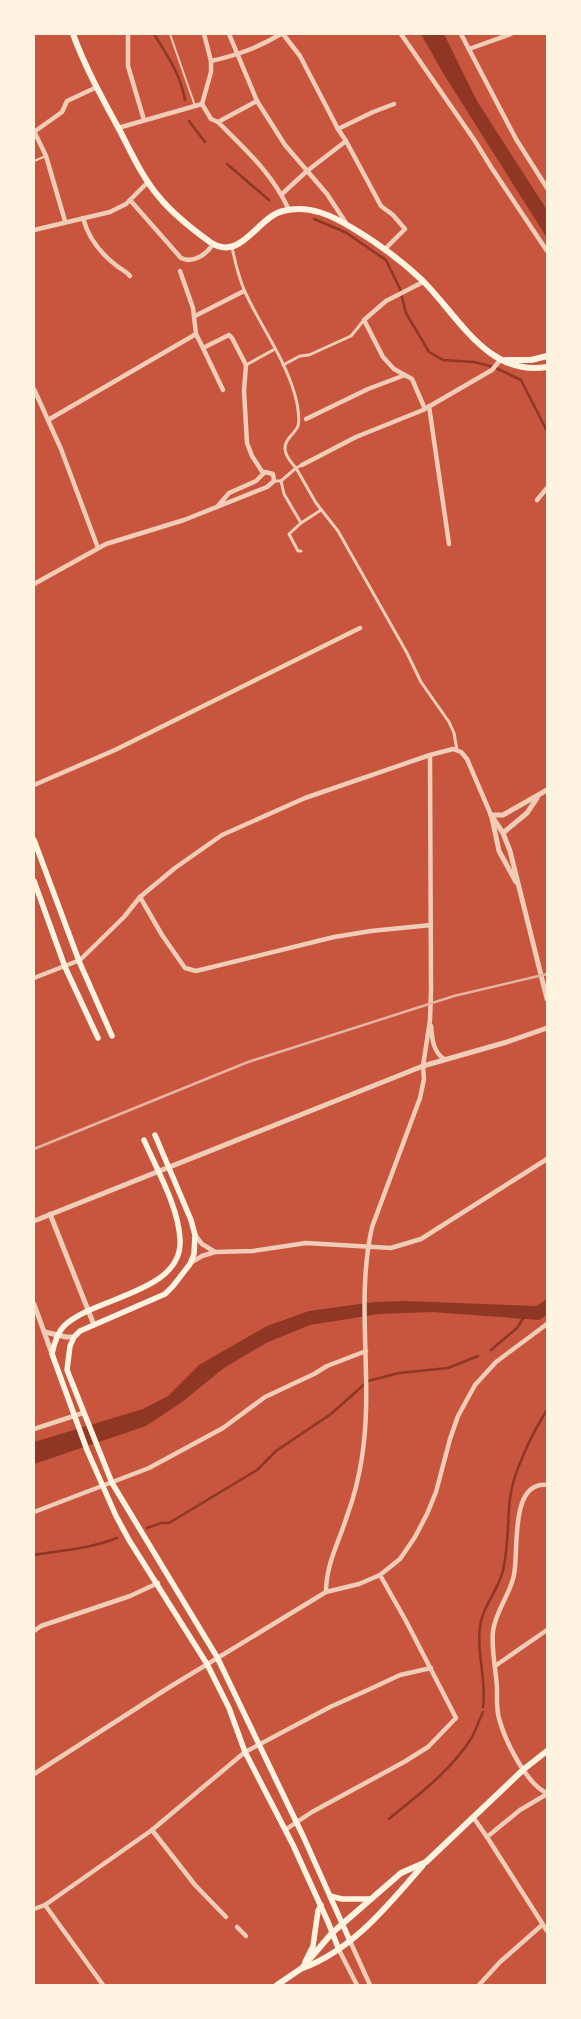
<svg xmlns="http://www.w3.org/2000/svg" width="581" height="2019" font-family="'Noto Sans',sans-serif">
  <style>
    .water { fill: #8f3625 }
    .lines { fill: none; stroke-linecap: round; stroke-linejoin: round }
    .stream { stroke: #8f3625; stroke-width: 2.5 }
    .service { stroke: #f1ccb7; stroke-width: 2 }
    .pedestrian { stroke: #f1ccb7; stroke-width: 3 }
    .minor { stroke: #f1ccb7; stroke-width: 4.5 }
    .tertiary { stroke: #f1ccb7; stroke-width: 5 }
    .secondary { stroke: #fff3e0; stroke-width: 5.5 }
    .primary { stroke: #fff3e0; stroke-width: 6 }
    .rail { stroke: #e9b49f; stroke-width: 2.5 }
  </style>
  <rect width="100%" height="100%" fill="#c8553d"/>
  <!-- water -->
  <g class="water">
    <path d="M421 34H444L477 101 547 210V238L443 73Z"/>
    <path d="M547 1299V1315L539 1320 432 1312 379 1314 310 1325 268 1342 249 1353 224 1368 182 1402 146 1426 34 1464V1442L143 1409 168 1396 199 1365 267 1326 309 1311 374 1302 405 1301 536 1306Z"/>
  </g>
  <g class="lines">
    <!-- stream -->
    <g class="stream">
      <path d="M154 34C168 57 180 73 185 100"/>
      <path d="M189 121 205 142"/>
      <path d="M227 164 269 200"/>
      <path d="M314 219 345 232 386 260 400 289 406 313 429 352 443 360 474 362 494 367"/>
      <path d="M496 368 521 380 547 431"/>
      <path d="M491 1350 517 1328 524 1317"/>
      <path d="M147 1528 161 1523H169L257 1470 276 1451 331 1414 368 1381 399 1373 448 1368 478 1356"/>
      <path d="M34 1555C63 1550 89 1549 117 1538"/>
      <path d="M483 1707C487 1680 476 1653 480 1627 482 1608 496 1593 502 1574 509 1550 507 1523 510 1498 513 1472 533 1432 547 1410"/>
      <path d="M389 1819C418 1795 452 1770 472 1737 476 1730 479 1720 483 1712"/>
    </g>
    <!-- service -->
    <g class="service">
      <path d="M170 34 195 106"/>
      <path d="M34 161 46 156"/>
    </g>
    <!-- pedestrian -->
    <g class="pedestrian">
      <path d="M232 247C235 262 239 278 245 292 262 329 288 362 297 403 298 410 300 419 298 426 296 431 292 434 289 438 280 449 288 459 296 468L281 481H274"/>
      <path d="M246 365 275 349"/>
      <path d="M283 365 300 356 309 355 351 336 364 320"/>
      <path d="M302 465 296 468 316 503 338 531 407 653 421 682 449 722 454 733 457 750"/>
      <path d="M281 481 284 494 301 523 321 510"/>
      <path d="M301 551H298L289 534 301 523"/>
    </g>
    <!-- minor -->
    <g class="minor">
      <path d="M128 34V66L144 120"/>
      <path d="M229 34 257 101 285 145 327 194 346 223"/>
      <path d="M283 34 300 56 338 129"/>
      <path d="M401 34 475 141 491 167 547 251"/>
      <path d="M461 34 516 139 547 188"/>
      <path d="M469 49 511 34"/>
      <path d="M211 61C238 55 257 48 281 34"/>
      <path d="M202 104 211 119 218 122C245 149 273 174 289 210"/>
      <path d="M202 104 211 72V61L204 34"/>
      <path d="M218 122 257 101"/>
      <path d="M118 128 202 104"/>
      <path d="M34 131 46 156 65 221"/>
      <path d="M34 132 62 112 67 101 97 87"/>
      <path d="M346 141 381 206 393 215 405 229 385 249"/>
      <path d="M282 194 307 171 346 141 338 129 373 112 394 104"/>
      <path d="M130 200 181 258C193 264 207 254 213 244"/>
      <path d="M83 218C88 237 101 254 117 266 122 270 126 271 130 276"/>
      <path d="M34 230 110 212 126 204 148 182"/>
      <path d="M180 271 193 308 196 334 203 348 229 335 232 338 246 365 244 391 247 443 252 456 263 473"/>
      <path d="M423 282 386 301 364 320 383 357 394 369 412 379 425 409"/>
      <path d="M195 316 244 291"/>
      <path d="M203 348 223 390"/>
      <path d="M34 389 61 449 98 548"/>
      <path d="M429 406 449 544"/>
      <path d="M306 419 368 389 405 375"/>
      <path d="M48 420 196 334"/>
      <path d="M302 465 356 437 423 410 492 370 501 359"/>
      <path d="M537 500 547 488"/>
      <path d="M34 584 106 544 184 520 267 487 274 481 273 474 265 472 256 481 229 493 217 507"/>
      <path d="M34 785 115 750 360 628"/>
      <path d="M140 897 162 935 185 968 196 971 334 937 371 931 431 925"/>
      <path d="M34 978 80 960 124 917 140 897 175 868 222 835 305 798 430 755 453 749 461 752 467 759 491 815"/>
      <path d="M431 1026C432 1038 433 1052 444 1059"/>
      <path d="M195 1235 202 1244 215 1252"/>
      <path d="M192 1262 202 1256 215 1252 253 1251 306 1243 391 1248 421 1239 547 1159"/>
      <path d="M34 1429 83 1413"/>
      <path d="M547 1485C509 1481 519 1552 514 1575 510 1595 496 1610 493 1631 491 1649 496 1669 497 1688 497 1699 496 1711 500 1722 506 1742 527 1785 547 1793"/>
      <path d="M34 1512 149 1468 223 1428 265 1397 314 1374 327 1366 366 1351"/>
      <path d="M326 1592C326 1564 339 1542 347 1516 354 1497 359 1477 362 1457 374 1380 355 1303 372 1227L420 1098 424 1079 423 1066 430 1020 431 990 430 755"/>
      <path d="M34 1631 41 1626 130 1596 158 1583"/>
      <path d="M495 1666 547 1630"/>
      <path d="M34 1774 168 1688 326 1592 359 1584 380 1575 400 1559 415 1537 427 1514 436 1492 450 1439 458 1416 475 1385 496 1362 547 1324"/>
      <path d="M473 1817 487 1837 547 1931"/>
      <path d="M152 1830 195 1885 226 1917"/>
      <path d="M285 1830 312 1812 404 1762 428 1747 456 1718 406 1621 380 1575"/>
      <path d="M487 1837 520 1810 547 1794"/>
      <path d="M45 1905 103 1985"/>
      <path d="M34 1909 45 1905 152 1830 245 1752 330 1707 370 1689 400 1675 431 1668"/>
      <path d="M237 1927 246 1936"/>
      <path d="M350 1941 370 1985"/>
      <path d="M339 1950 357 1985"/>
      <path d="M479 1985 500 1962 542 1925"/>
    </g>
    <!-- tertiary -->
    <g class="tertiary">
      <path d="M491 815 503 833 510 851 547 999"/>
      <path d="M491 815H503L547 790"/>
      <path d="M492 818 499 851 516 882"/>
      <path d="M503 833 527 813 537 798"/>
      <path d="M50 1214 94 1325"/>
      <path d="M34 1221 423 1066 507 1042 547 1028"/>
      <path d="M34 1304 52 1354"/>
      <path d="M45 1332 66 1337H74"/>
    </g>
    <!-- secondary -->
    <g class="secondary">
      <path d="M34 840 79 961 112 1036"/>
      <path d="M34 881 65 967 98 1038"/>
      <path d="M155 1135 191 1220 195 1235 194 1254 190 1264 173 1286 165 1294 80 1331 74 1337 70 1346 67 1370 112 1483 217 1657 304 1838 350 1941"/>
      <path d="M144 1140C157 1170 179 1208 180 1240 183 1293 93 1297 64 1326 57 1333 54 1344 52 1354L87 1450 116 1516 129 1540 207 1664 229 1708 245 1752 293 1845 328 1922 339 1950"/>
      <path d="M330 1896 342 1899H370"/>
      <path d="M305 1962 313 1946 318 1911 321 1905"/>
    </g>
    <!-- primary -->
    <g class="primary">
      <path d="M73 34C85 67 102 98 119 129 131 152 142 177 159 197 173 214 192 229 210 242 241 263 257 217 283 211 309 204 333 216 354 229 379 244 402 261 423 281 459 317 488 377 547 367"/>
      <path d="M506 360H531L547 356"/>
      <path d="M303 1968C354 1949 389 1904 423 1865"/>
      <path d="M277 1985 302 1968 332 1933 401 1873 426 1862 524 1769 547 1751"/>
    </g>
    <!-- rail -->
    <path class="rail" d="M34 1149 248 1062 454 996 547 974"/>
  </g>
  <!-- border -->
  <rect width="581" height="2019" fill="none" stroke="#fff3e0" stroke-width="70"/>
</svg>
